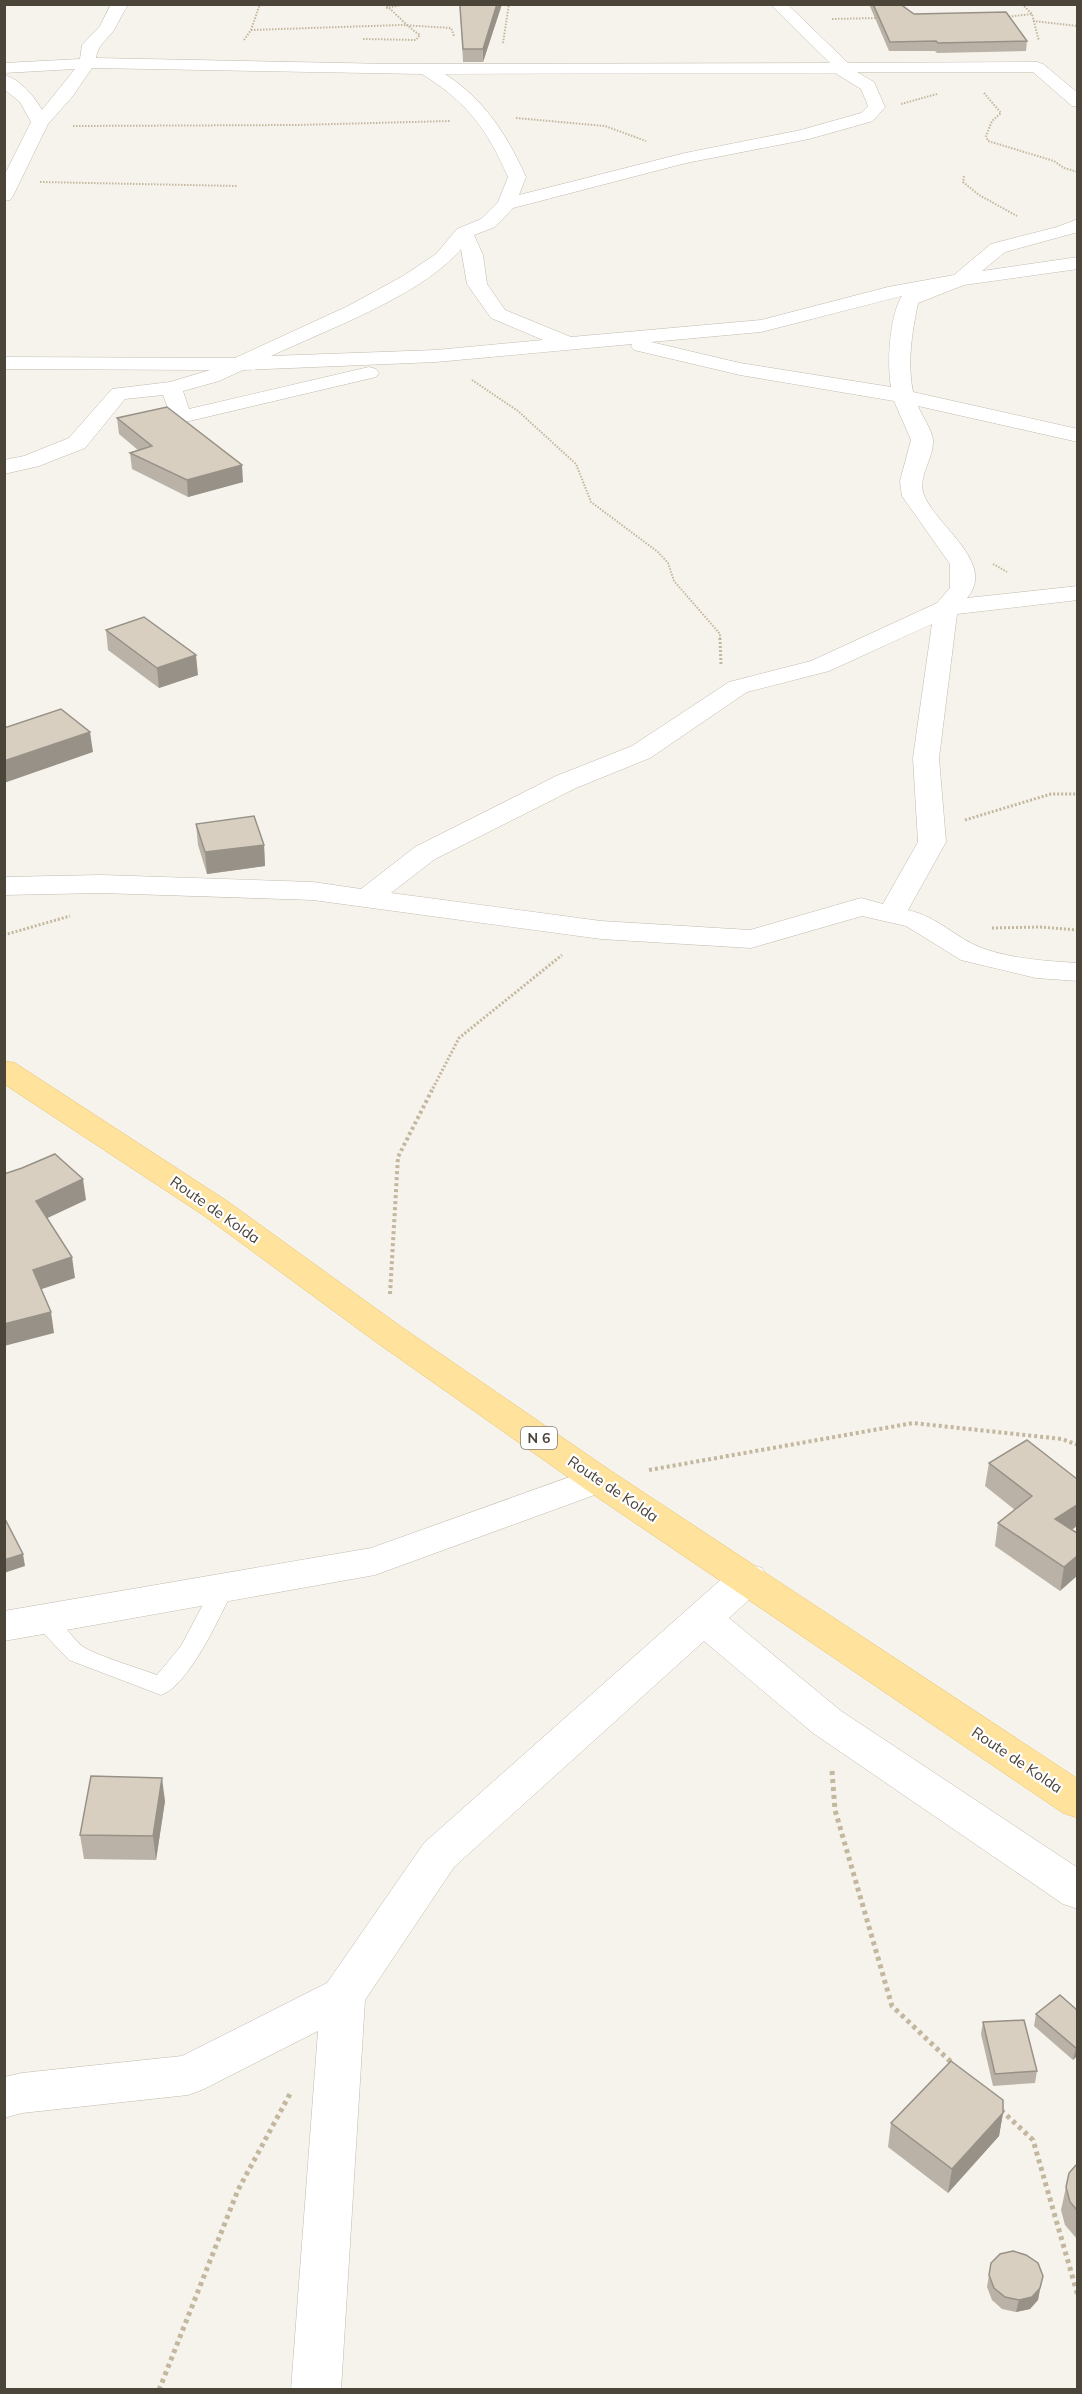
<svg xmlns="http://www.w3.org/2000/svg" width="1082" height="2394" font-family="Mulish,sans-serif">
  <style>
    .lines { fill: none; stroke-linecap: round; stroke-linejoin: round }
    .service-casing { stroke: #c2bbae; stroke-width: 1 }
    .minor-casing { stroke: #c2bbae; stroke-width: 1 }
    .primary-casing { stroke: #e6c16a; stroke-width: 1 }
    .path-far3 { stroke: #c4b79f; stroke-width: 2; stroke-dasharray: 1.5 1.5; stroke-linecap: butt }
    .path-far2 { stroke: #c4b79f; stroke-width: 3; stroke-dasharray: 2 2; stroke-linecap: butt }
    .path-far1 { stroke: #c4b79f; stroke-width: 4; stroke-dasharray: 3 3; stroke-linecap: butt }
    .path { stroke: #c4b79f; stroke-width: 5; stroke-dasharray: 4 4; stroke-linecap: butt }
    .service { fill: #fff; fill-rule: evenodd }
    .minor { fill: #fff; fill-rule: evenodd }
    .primary { fill: #ffe39c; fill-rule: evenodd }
    .wall { fill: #bab2a6 }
    .shaded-wall { fill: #979187 }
    .building { fill: #d8cfc1; stroke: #979187; stroke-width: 1.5 }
    .labels { text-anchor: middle; stroke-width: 4.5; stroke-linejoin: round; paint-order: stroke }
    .shield { fill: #fff; stroke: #817c74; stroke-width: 1.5 }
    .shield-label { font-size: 14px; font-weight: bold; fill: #4b4439 }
    .street-label { font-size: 15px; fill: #4b4439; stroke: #fff }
  </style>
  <rect width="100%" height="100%" fill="#f6f3ec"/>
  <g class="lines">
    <defs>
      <path id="service" d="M223 1580 231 1582 234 1588C221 1614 189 1686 161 1695L69 1660 30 1619 34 1613C57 1606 68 1637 85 1648 101 1657 138 1668 157 1675L181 1646 215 1582Z"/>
      <g id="minor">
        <path d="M111 4H129C122 13 120 20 114 30 106 41 98 44 96 58L392 64 830 63 770 4H787L848 63 1037 62 1043 64 1078 93V107L1072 106 1033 72H857L874 82 885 107 873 121 809 139 686 163 513 208 495 227 474 235 483 255 487 284 505 310 571 337 761 320 888 287 954 275 991 244 1057 227 1078 219V232L1005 252 982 271 1078 257V269L964 285 918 303C912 333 907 362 913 392L1078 429V442L918 406C922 416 932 430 933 440 934 459 917 476 924 495 936 526 997 563 967 598L1078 586V600L957 614 939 758 946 842 908 910C939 917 955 938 982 948 1012 959 1046 961 1078 963V981L1036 978 961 960 906 926 862 916 751 948 601 939 313 900 101 893 4 895V877L101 875 313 882 361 889 415 847 556 776 632 746 729 682 811 661 937 603 950 588V564L902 496 900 481 911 440 894 401 740 375 634 350 631 346 632 344 436 362 243 370 219 381 183 391 189 409 369 367 376 369 379 373 376 377 181 423 173 422 163 395 125 399 85 448 39 466 4 474V460L24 456 69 438 112 389 170 382 210 370 4 369V357L235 358 348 306 403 276 436 254 457 229 481 219 498 202 508 177C487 129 467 102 422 74L92 68 72 97 48 124 13 196 10 200 4 201V176L31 122 20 102 4 89V75C20 79 34 96 42 110L75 69 4 73V63L80 59 82 45 100 26ZM835 73 861 89 868 106 861 113 801 130 685 153 519 195 526 177C507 135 484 99 445 74ZM461 249 467 284 491 318 543 340 436 350 271 356C326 330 423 295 461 249ZM902 296C889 316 887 365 891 387L740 363 651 342 761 332ZM932 624 913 758 918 842 883 904 861 898 750 930 601 921 391 893 435 859 576 788 650 758 747 692 829 671Z"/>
        <path d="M598 1467 611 1471 617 1480 611 1489 375 1575 4 1641V1611L371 1548Z"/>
        <path d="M748 1564 762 1568 767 1578 762 1588 729 1618 841 1711 1078 1868V1909L1063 1904 813 1733 704 1641 454 1867 365 2000 341 2390H291L318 2031 204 2089 188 2095 22 2113 4 2118V2077L22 2073 182 2056 327 1983 424 1843 734 1568Z"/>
      </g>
      <path id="primary" d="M4 1061 15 1063 227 1201 400 1326 611 1471 1078 1779V1818L1063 1813 585 1489 376 1342 203 1215 4 1084Z"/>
    </defs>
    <!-- service casing -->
    <use href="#service" class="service-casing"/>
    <!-- minor casing -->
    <use href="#minor" class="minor-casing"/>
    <!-- primary casing -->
    <use href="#primary" class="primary-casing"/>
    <!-- path-far3 -->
    <g class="path-far3">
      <path d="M1022 4 1032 14 1039 41"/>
      <path d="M386 8 406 4"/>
      <path d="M1006 17 1032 14"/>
      <path d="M832 19 879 18"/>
      <path d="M1033 21 1078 26"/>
      <path d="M251 30 401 25 451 28 454 36"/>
      <path d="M363 39 416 40 420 35C406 26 397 14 384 4"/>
      <path d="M244 40 251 30 260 4"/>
      <path d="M503 43 509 4"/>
      <path d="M984 93 1001 113 992 121 986 136 988 141 1054 161 1064 168 1078 172"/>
      <path d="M901 104 937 94"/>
      <path d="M516 118 605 126 646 141"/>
      <path d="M73 126 297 125 450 121"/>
      <path d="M964 176 963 182 979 195 1017 216"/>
      <path d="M40 182 237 186"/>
      <path d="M472 380 518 411 576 464 591 502 658 552 668 563 674 581 720 634V639"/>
      <path d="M993 564 1007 572"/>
    </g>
    <!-- path-far2 -->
    <g class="path-far2">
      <path d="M720 638 721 665"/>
      <path d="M965 820 1051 794H1078"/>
      <path d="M992 928 1040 927 1078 930"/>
      <path d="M4 935 70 916"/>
      <path d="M431 1092 459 1038 562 955"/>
    </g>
    <!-- path-far1 -->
    <g class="path-far1">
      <path d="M390 1294 398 1157 432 1090"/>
      <path d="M649 1470 913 1423 1062 1439 1078 1445"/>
    </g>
    <!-- path -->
    <g class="path">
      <path d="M832 1771 835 1810 892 2006 952 2063"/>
      <path d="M1001 2110 1033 2140 1078 2296"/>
      <path d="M159 2390 238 2190 291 2092"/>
    </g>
    <!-- service -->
    <use href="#service" class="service"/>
    <!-- minor -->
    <use href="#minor" class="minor"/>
    <!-- primary -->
    <use href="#primary" class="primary"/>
  </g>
  <!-- wall -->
  <g class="wall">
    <path d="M502 4 483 62H463L460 7Z"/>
    <path d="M869 4H900L914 14 1027 41 1026 51 937 53 935 51H889Z"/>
    <path d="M117 418 243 482 188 497 132 469 130 453 138 450 119 434Z"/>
    <path d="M106 630 198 675 159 688 108 650Z"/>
    <path d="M196 824 264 845 265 866 207 874 198 845Z"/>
    <path d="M989 1463 1077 1479V1526L1072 1530 1060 1591 995 1546 998 1523 1015 1510 985 1486Z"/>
    <path d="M165 1801 156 1860 84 1859 80 1835Z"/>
    <path d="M1077 2010V2056L1073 2060 1034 2026 1036 2014Z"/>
    <path d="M983 2022 1037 2071 1035 2083 993 2086 981 2034Z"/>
    <path d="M1003 2113 999 2136 948 2193 888 2147 891 2123Z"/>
    <path d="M1077 2164V2239L1065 2225 1061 2210 1069 2173Z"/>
    <path d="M991 2263 1043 2276 1038 2300 1030 2309 1016 2312 1002 2309 992 2300 987 2287Z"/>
  </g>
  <!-- shaded-wall -->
  <g class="shaded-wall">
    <path d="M497 4H502L483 62V49Z"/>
    <path d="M242 465 243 482 188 497 187 480Z"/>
    <path d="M196 655 198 675 159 688 157 668Z"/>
    <path d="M90 732 93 752 4 783V761Z"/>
    <path d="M264 845 265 866 207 874 205 852Z"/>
    <path d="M83 1179 86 1200 39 1222 36 1201Z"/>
    <path d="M72 1257 75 1278 36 1291 33 1270Z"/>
    <path d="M51 1312 54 1333 4 1346V1324Z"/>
    <path d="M1077 1505V1526L1051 1542 1055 1519Z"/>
    <path d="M23 1554 25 1566 4 1573V1560Z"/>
    <path d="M1077 1556V1576L1060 1591 1064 1567Z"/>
    <path d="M162 1778 165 1801 156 1860 153 1836Z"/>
    <path d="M1077 2046V2056L1073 2060 1076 2048Z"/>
    <path d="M1003 2113 999 2136 948 2193 952 2169Z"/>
    <path d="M1040 2288 1038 2300 1030 2309 1016 2312 1019 2300Z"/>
  </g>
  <!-- building -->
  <g class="building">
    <path d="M461 4H497L483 49H463L460 7Z"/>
    <path d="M873 4H900L914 14 1006 12 1027 41 938 43 936 41 890 42Z"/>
    <path d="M167 407 242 465 187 480 130 453 152 446 117 418Z"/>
    <path d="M144 617 196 655 157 668 106 630Z"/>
    <path d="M61 709 90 732 4 761V728Z"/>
    <path d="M254 816 264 845 205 852 196 824Z"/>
    <path d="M55 1154 83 1179 36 1201 72 1257 33 1270 51 1312 4 1324V1174L22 1168Z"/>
    <path d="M1027 1440 1077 1479V1505L1055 1519 1077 1533V1556L1064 1567 998 1523 1032 1496 989 1463Z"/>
    <path d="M4 1517 23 1554 4 1560Z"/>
    <path d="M91 1776 162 1778 153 1836 80 1835Z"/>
    <path d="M1060 1995 1077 2010V2046L1076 2048 1036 2014Z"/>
    <path d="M1024 2020 1037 2071 995 2074 983 2022Z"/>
    <path d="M951 2061 1003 2100V2113L952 2169 891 2123Z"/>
    <path d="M1077 2164V2210L1070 2202 1066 2187 1069 2173Z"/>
    <path d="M1013 2251 1026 2255 1038 2263 1043 2276 1040 2288 1032 2297 1019 2300 1005 2297 994 2288 989 2275 991 2263 1000 2254Z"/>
  </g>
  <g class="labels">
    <!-- shield labels -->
    <rect class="shield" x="521" y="1427" width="36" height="22" rx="4.5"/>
    <g class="shield-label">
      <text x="539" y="1443">N 6</text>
    </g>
    <!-- street labels -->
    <g class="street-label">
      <text transform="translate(215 1210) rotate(35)" y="5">Route de Kolda</text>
      <text transform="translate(613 1489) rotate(34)" y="5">Route de Kolda</text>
      <text transform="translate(1017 1760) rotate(34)" y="5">Route de Kolda</text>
    </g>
  </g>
  <!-- border -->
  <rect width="1082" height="2394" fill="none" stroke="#4b4439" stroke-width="12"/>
</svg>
